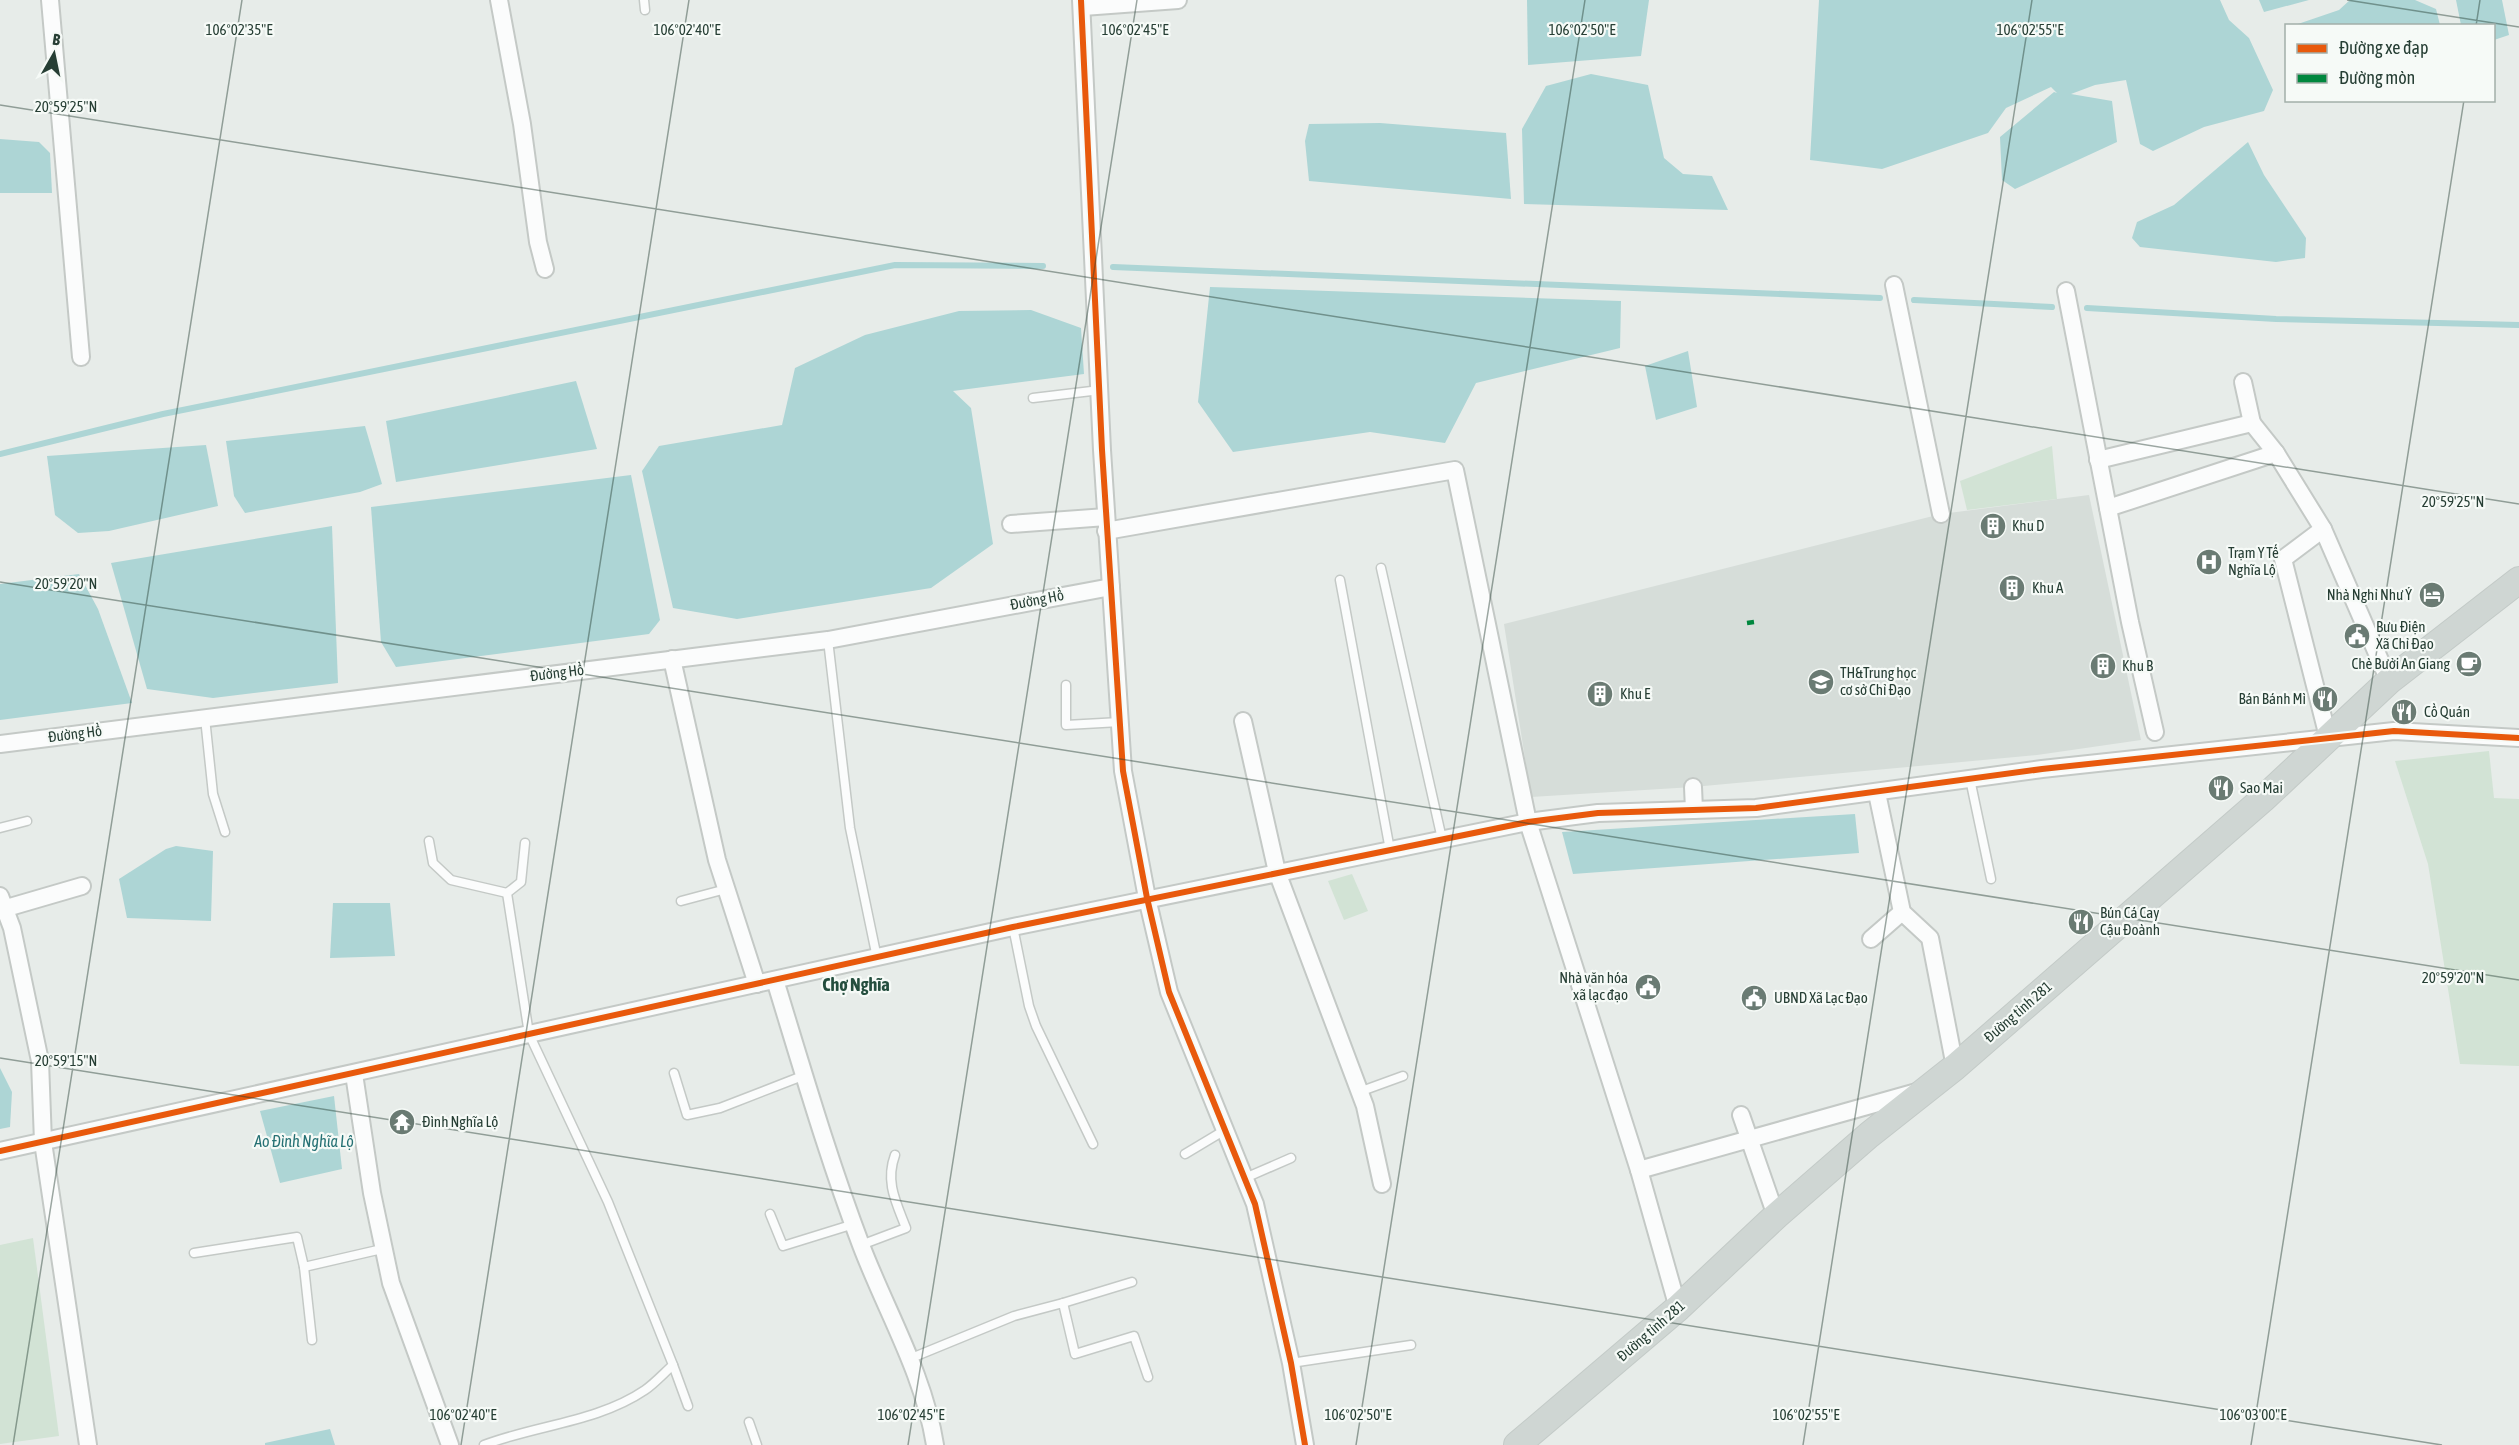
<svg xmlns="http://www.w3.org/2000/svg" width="2519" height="1445" font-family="'Asap Condensed',sans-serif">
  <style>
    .built { fill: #d6ddd9 }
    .green { fill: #d2e3d5 }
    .water { fill: #add5d5 }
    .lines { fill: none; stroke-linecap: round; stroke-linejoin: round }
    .stream { stroke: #add5d5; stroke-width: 6 }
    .service-casing { stroke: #c4c9c6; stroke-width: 11 }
    .minor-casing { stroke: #c4c9c6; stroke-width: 20 }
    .primary-casing { stroke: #c3cac7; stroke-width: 28 }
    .service { stroke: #fbfcfc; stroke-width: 8 }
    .minor { stroke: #fbfcfc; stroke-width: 16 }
    .primary { stroke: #cfd6d3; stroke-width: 26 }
    .quiet { stroke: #00873e; stroke-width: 4.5; stroke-dasharray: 9 4.5; stroke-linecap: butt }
    .cycleway-casing { stroke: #f6faf7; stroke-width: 10 }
    .cycleway { stroke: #e8590c; stroke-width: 6 }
    .ticks { fill: none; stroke: #263e34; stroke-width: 1.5; stroke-opacity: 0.45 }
    .labels { text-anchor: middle; stroke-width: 4.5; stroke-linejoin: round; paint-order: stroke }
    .poi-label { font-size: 15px; fill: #263e34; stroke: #f6faf7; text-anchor: start }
    .street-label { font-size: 15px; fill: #263e34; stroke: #f6faf7 }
    .water-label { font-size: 16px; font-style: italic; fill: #267174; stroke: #f6faf7 }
    .quarter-label { font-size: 18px; font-weight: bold; fill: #244e3e; stroke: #f6faf7 }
    .ticks-label { font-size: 15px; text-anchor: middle; fill: #263e34; stroke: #f6faf7; stroke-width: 4.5; stroke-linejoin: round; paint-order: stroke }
  </style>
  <rect width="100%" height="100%" fill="#e7ece9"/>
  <!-- built -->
  <path class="built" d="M2089 495 2141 740 2037 755 1693 787 1531 797 1504 624 1941 514Z"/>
  <!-- green -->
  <g class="green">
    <path d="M2052 446 2057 499 1967 510 1960 481Z"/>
    <path d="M2489 751 2494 798 2519 799V1066L2460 1064 2428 864 2395 761Z"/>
    <path d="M1352 874 1368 911 1344 920 1328 881Z"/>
    <path d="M33 1238 59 1436 0 1444V1245Z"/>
  </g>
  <!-- water -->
  <g class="water">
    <path d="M1527 0H1649L1641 56 1528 65Z"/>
    <path d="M1819 0H2220L2229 20 2249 38 2273 90 2264 111 2204 127 2153 151 2140 144 2126 80 2095 85 2071 94 2112 101 2117 142 2015 189 2002 180 2000 137 2054 92 2057 93 2051 87 2006 108 1988 133 1882 169 1810 160Z"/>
    <path d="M2259 0H2309L2264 12Z"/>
    <path d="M2350 0H2415L2436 9 2440 25H2295L2339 10Z"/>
    <path d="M2456 0H2502L2509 35 2494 40V26L2461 25Z"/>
    <path d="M1591 74 1648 85 1664 158 1683 174 1712 176 1728 210 1524 204 1522 129 1546 86Z"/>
    <path d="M1380 123 1506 133 1511 199 1309 181 1305 141 1309 124Z"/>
    <path d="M0 139 39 142 50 153 52 193H0Z"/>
    <path d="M2248 142 2264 175 2306 238 2305 258 2276 262 2140 247 2132 238 2137 222 2174 205Z"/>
    <path d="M1210 287 1621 301 1620 348 1476 383 1445 443 1370 432 1233 452 1198 402Z"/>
    <path d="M1031 310 1081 328 1084 374 953 391 971 408 993 544 931 588 737 619 673 608 642 471 659 446 782 425 795 368 865 335 959 311Z"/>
    <path d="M1688 351 1697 407 1656 420 1645 366Z"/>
    <path d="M576 381 597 449 396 482 386 421Z"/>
    <path d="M365 426 382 484 360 492 245 513 234 496 226 441Z"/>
    <path d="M206 445 218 506 109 531 78 533 55 515 47 456Z"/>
    <path d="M631 475 660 620 649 634 396 667 381 642 371 507Z"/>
    <path d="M332 526 338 683 213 698 147 689 111 563Z"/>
    <path d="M79 574 98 609 132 703 0 720V584Z"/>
    <path d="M1855 814 1859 853 1573 874 1562 832Z"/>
    <path d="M176 846 213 851 211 921 127 918 119 879 166 849Z"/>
    <path d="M333 903H390L395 956 330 958Z"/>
    <path d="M0 1068 12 1092 10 1127 0 1129Z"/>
    <path d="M334 1096 342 1169 280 1183 260 1111Z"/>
    <path d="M330 1429 335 1445H265V1443Z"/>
  </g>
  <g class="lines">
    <!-- stream -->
    <g class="stream">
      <path d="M1113 267 1880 298"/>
      <path d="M1914 300 2052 307"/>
      <path d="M2087 308 2276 319 2519 325"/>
      <path d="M0 454 163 414 895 265 1043 266"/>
    </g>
    <defs>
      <g id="service">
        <path d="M644 0 645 10"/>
        <path d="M1033 398 1100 390"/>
        <path d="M1381 568 1442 839"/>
        <path d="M1340 580 1390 850"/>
        <path d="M828 640 850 828 877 958"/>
        <path d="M1066 685V725L1120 722"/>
        <path d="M205 718 213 794 225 832"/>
        <path d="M1970 779 1991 879"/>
        <path d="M0 828 27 821"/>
        <path d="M429 841 433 863 451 880 507 893"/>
        <path d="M681 901 726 889"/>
        <path d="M1013 927 1029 1006 1036 1026 1093 1144"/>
        <path d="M674 1073 687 1115 720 1108 805 1075"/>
        <path d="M1359 1092 1403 1076"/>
        <path d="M1185 1154 1225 1130"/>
        <path d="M1245 1178 1291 1158"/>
        <path d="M770 1214 783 1246 854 1224"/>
        <path d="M861 1245 906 1228C896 1202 885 1182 895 1155"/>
        <path d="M194 1253 297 1237 304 1267 382 1249"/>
        <path d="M304 1267 312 1340"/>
        <path d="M1063 1303 1132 1282"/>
        <path d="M909 1359 1014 1316 1063 1303 1075 1354 1134 1336 1148 1377"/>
        <path d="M1291 1363 1411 1345"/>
        <path d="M673 1365 688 1406"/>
        <path d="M749 1422 757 1445"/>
        <path d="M484 1445C536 1425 598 1422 645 1390 655 1383 664 1373 673 1365L608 1202 529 1034 507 893 521 882 525 843"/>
      </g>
      <g id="minor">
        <path d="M50 0 81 357"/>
        <path d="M499 0 522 124 538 242 545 269"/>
        <path d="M1081 0 1102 450 1123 771 1147 898 1169 992 1255 1204 1291 1363 1305 1445"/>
        <path d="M1083 7 1178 0"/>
        <path d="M1894 285 1941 514"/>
        <path d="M2066 291 2130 622 2155 732"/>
        <path d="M2243 382 2252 423"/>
        <path d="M2098 460 2252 423 2276 453 2323 529 2283 559 2328 737"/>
        <path d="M2108 508 2276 453"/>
        <path d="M1011 524 1106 517"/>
        <path d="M2323 529 2389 681"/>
        <path d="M1106 531 1455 470 1528 822 1639 1170 1678 1308"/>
        <path d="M672 659 717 860 757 984"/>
        <path d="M1243 721 1277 872 1365 1106 1382 1184"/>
        <path d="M0 744 828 640 1111 587"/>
        <path d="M1693 787 1694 810"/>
        <path d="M1877 793 1902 912 1930 938 1955 1067"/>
        <path d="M0 896 12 928 40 1061 43 1142 88 1445"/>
        <path d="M3 909 82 886"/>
        <path d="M1871 939 1902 912"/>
        <path d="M775 980C802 1068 828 1158 861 1245 886 1311 924 1374 935 1445"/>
        <path d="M354 1074 372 1193 391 1283 450 1445"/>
        <path d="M1741 1115 1776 1216"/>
        <path d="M0 1151 1013 927 1528 822 1598 813 1756 808 2042 769 2394 731 2519 738"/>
        <path d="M1639 1170 1917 1092"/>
      </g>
      <path id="primary" d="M1517 1445 1678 1308 1776 1216 1869 1135 1955 1067 2263 799 2389 681 2519 580"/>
    </defs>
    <!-- service casing -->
    <use href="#service" class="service-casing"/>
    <!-- minor casing -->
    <use href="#minor" class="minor-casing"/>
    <!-- primary casing -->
    <use href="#primary" class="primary-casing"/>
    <!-- service -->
    <use href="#service" class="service"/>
    <!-- minor -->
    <use href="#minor" class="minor"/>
    <!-- primary -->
    <use href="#primary" class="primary"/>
    <!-- quiet -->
    <path class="quiet" d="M1747 623 1754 622"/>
    <defs>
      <g id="cycleway">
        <path d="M1081 0 1102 450 1123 771 1147 898 1169 992 1255 1204 1291 1363 1305 1445"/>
        <path d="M0 1151 1013 927 1528 822 1598 813 1756 808 2042 769 2394 731 2519 738"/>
      </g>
    </defs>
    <!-- cycleway casing -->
    <use href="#cycleway" class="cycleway-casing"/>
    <!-- cycleway -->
    <use href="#cycleway" class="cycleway"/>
  </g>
  <!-- ticks -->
  <path class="ticks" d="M2347 0 2519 27M2476 26 2480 0M0 105 2519 504M0 582 2519 980M0 1058 2442 1445M13 1445 242 0M461 1445 689 0M908 1445 1137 0M1356 1445 1585 0M1803 1445 2032 0M2251 1445 2464 100"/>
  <!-- icons -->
  <defs>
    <symbol id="building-disc" viewBox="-11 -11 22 22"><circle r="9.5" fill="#6a7b73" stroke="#f6faf7"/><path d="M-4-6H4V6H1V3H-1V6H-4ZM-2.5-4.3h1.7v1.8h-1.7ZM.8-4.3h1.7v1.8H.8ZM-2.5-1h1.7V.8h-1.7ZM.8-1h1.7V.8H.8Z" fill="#fff"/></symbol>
    <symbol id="hospital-disc" viewBox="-11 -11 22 22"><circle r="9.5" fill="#6a7b73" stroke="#f6faf7"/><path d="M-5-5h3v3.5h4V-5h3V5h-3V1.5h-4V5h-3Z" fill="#fff"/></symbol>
    <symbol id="hotel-disc" viewBox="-11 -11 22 22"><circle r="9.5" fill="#6a7b73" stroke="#f6faf7"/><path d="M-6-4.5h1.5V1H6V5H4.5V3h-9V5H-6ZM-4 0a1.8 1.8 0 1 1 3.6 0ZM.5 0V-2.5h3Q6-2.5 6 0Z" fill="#fff"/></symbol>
    <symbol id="civic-disc" viewBox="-11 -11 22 22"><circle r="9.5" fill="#6a7b73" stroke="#f6faf7"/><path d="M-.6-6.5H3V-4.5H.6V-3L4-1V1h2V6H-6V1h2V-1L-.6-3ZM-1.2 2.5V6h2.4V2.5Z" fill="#fff"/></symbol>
    <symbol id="cafe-disc" viewBox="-11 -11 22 22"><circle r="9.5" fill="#6a7b73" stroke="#f6faf7"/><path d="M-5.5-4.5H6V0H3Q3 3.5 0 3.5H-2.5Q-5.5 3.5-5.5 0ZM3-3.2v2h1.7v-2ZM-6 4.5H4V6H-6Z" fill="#fff"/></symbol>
    <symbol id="school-disc" viewBox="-11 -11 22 22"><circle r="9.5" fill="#6a7b73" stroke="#f6faf7"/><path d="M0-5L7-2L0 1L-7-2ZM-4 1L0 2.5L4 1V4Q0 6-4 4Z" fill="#fff"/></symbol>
    <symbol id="restaurant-disc" viewBox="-11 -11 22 22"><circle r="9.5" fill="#6a7b73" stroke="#f6faf7"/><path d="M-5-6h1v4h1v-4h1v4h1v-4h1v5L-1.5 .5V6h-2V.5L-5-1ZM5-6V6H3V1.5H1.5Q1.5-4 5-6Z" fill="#fff"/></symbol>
    <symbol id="temple-disc" viewBox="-11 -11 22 22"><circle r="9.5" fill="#6a7b73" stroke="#f6faf7"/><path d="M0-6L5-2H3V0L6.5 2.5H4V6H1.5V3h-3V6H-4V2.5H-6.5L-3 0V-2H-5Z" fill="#fff"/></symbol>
  </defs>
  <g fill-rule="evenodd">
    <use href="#building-disc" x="1978" y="511" width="30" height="30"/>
    <use href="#hospital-disc" x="2194" y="547" width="30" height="30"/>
    <use href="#building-disc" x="1997" y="573" width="30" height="30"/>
    <use href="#hotel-disc" x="2417" y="580" width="30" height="30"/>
    <use href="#civic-disc" x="2342" y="621" width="30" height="30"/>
    <use href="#cafe-disc" x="2454" y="649" width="30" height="30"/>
    <use href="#building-disc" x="2088" y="651" width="30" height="30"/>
    <use href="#school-disc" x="1806" y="667" width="30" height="30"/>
    <use href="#building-disc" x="1585" y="679" width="30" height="30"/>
    <use href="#restaurant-disc" x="2310" y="684" width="30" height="30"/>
    <use href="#restaurant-disc" x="2389" y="697" width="30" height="30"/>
    <use href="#restaurant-disc" x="2206" y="773" width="30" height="30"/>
    <use href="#restaurant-disc" x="2066" y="907" width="30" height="30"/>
    <use href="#civic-disc" x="1633" y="972" width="30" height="30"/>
    <use href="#civic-disc" x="1739" y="983" width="30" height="30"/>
    <use href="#temple-disc" x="387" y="1107" width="30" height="30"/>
  </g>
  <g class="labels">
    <!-- poi labels -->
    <g class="poi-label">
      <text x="2012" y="531">Khu D</text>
      <text x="2228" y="558">Trạm Y Tế<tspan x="2228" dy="17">Nghĩa Lộ</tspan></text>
      <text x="2032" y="593">Khu A</text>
      <text x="2412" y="600" text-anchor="end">Nhà Nghỉ Như Ý</text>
      <text x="2376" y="632">Bưu Điện<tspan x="2376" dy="17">Xã Chỉ Đạo</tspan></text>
      <text x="2450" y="669" text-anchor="end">Chè Bưởi An Giang</text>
      <text x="2122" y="671">Khu B</text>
      <text x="1840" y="678">TH&amp;Trung học<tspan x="1840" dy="17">cơ sở Chỉ Đạo</tspan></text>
      <text x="1620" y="699">Khu E</text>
      <text x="2306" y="704" text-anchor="end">Bán Bánh Mì</text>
      <text x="2424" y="717">Cồ Quán</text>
      <text x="2240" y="793">Sao Mai</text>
      <text x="2100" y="918">Bún Cá Cay<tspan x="2100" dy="17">Cậu Đoành</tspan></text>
      <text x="1628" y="983" text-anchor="end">Nhà văn hóa<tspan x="1628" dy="17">xã lạc đạo</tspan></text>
      <text x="1774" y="1003">UBND Xã Lạc Đạo</text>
      <text x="422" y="1127">Đình Nghĩa Lộ</text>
    </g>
    <!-- street labels -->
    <g class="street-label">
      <text transform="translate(1037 600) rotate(-11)" y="5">Đường Hồ</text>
      <text transform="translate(557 673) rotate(-7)" y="5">Đường Hồ</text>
      <text transform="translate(75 734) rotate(-7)" y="5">Đường Hồ</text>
      <text transform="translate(2018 1012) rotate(-41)" y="5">Đường tỉnh 281</text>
      <text transform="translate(1651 1331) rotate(-41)" y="5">Đường tỉnh 281</text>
    </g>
    <!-- water labels -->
    <g class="water-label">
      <text x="304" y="1147">Ao Đình Nghĩa Lộ</text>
    </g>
    <!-- quarter labels -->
    <g class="quarter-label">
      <text x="856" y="991">Chợ Nghĩa</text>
    </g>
  </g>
  <g class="ticks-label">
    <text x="239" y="35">106°02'35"E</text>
    <text x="687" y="35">106°02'40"E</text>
    <text x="1135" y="35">106°02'45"E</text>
    <text x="1582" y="35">106°02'50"E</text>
    <text x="2030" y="35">106°02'55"E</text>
    <text x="66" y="112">20°59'25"N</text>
    <text x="2453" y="507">20°59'25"N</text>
    <text x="66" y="589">20°59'20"N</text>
    <text x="2453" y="983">20°59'20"N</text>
    <text x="66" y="1066">20°59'15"N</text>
    <text x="463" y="1420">106°02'40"E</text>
    <text x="911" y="1420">106°02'45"E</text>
    <text x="1358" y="1420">106°02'50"E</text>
    <text x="1806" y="1420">106°02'55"E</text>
    <text x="2253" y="1420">106°03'00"E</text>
  </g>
  <!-- legend -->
  <rect x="2285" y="24" width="210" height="78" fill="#f6faf7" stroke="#a3afa9" stroke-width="1.5"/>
  <rect x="2297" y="44" width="30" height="9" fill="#e8590c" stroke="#a3afa9" stroke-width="1.5"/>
  <text x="2339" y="54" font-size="18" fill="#263e34">Đường xe đạp</text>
  <rect x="2297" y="74" width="30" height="9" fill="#00873e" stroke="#a3afa9" stroke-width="1.5"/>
  <text x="2339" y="84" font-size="18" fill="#263e34">Đường mòn</text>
  <!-- north arrow -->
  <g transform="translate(54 54) rotate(9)" stroke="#f6faf7" stroke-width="4.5" paint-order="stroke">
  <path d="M0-4.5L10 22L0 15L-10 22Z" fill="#263e34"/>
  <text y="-9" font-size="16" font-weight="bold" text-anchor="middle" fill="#263e34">B</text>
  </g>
</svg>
